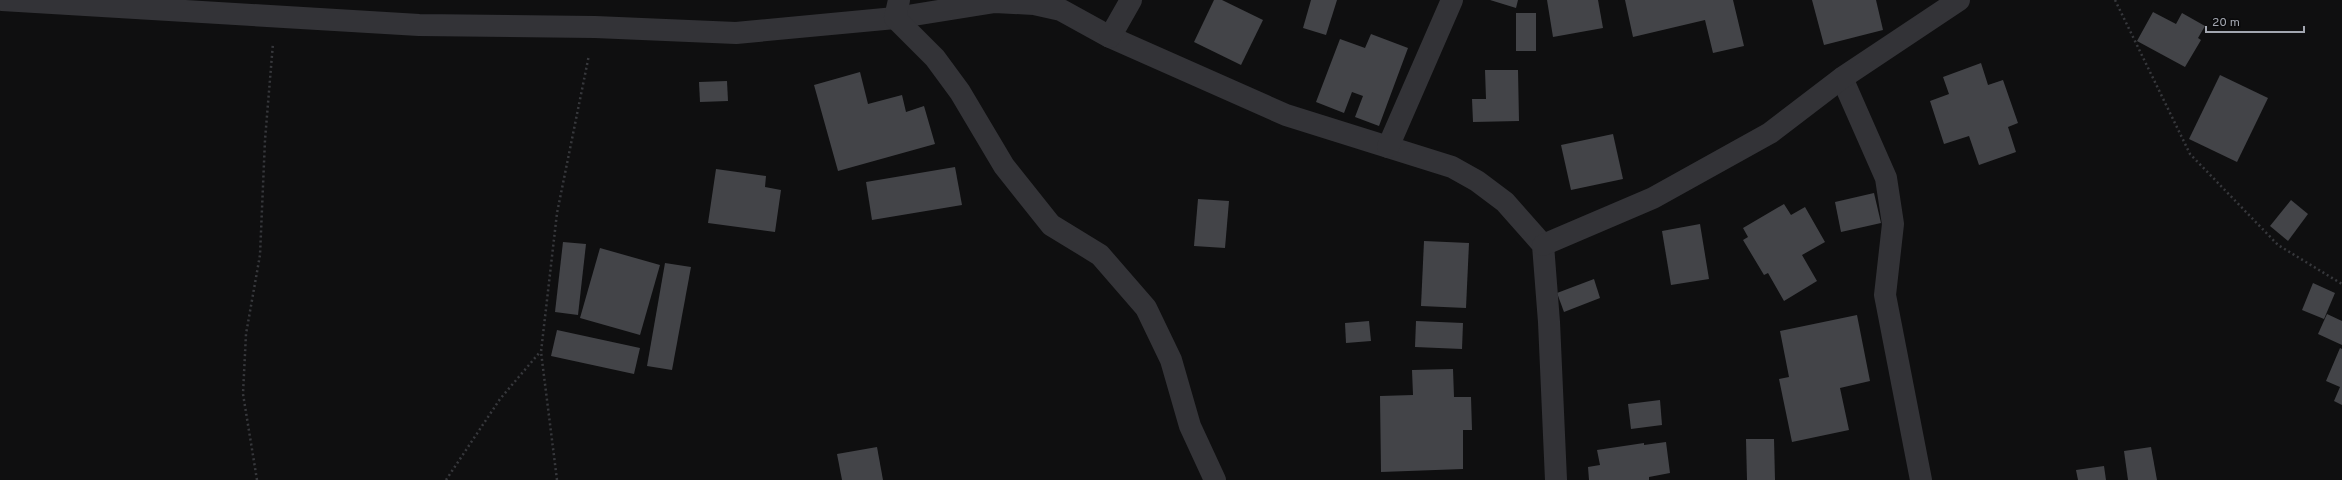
<svg xmlns="http://www.w3.org/2000/svg" width="2342" height="480" font-family="Overpass,sans-serif">
  <style>
    .building { fill: #434448 }
    .lines { fill: none; stroke-linecap: round; stroke-linejoin: round }
    .path { stroke: #37383c; stroke-width: 2.5; stroke-dasharray: 2 3; stroke-linecap: butt }
    .minor { stroke: #333337; stroke-width: 22 }
  </style>
  <rect width="100%" height="100%" fill="#0f0f10"/>
  <!-- building -->
  <g class="building">
    <path d="M1214 0H1222L1263 20 1241 65 1194 42Z"/>
    <path d="M1311 0H1337L1326 35 1303 28Z"/>
    <path d="M1490 0H1518L1516 8Z"/>
    <path d="M1547 0H1598L1603 28 1553 37Z"/>
    <path d="M1625 0H1733L1744 46 1713 53 1705 20 1633 37Z"/>
    <path d="M1812 0H1876L1883 30 1824 45Z"/>
    <path d="M2153 12 2176 24 2182 13 2205 26 2198 38 2201 40 2185 67 2137 41Z"/>
    <rect x="1516" y="13" width="20" height="38"/>
    <path d="M1371 34 1408 48 1379 126 1355 117 1363 96 1352 92 1344 113 1316 102 1340 39 1365 48Z"/>
    <path d="M1981 63 1988 85 2003 80 2018 123 2008 127 2016 152 1979 165 1969 136 1944 144 1930 101 1949 94 1943 77Z"/>
    <path d="M1485 70H1518L1519 121 1473 122 1472 99H1486Z"/>
    <path d="M860 72 868 104 902 95 906 112 924 106 935 144 838 171 814 85Z"/>
    <path d="M2220 75 2268 98 2237 162 2189 139Z"/>
    <path d="M727 81 728 101 700 102 699 82Z"/>
    <path d="M1613 134 1623 179 1571 190 1561 145Z"/>
    <path d="M955 167 962 205 872 220 866 182Z"/>
    <path d="M716 169 766 176 765 187 781 190 775 232 708 223Z"/>
    <path d="M1874 193 1881 223 1841 232 1835 202Z"/>
    <path d="M1198 199 1229 201 1225 248 1194 246Z"/>
    <path d="M2291 200 2308 214 2288 241 2270 226Z"/>
    <path d="M1784 204 1791 215 1805 207 1825 242 1802 255 1817 281 1784 301 1768 273 1764 275 1743 240 1748 237 1743 228Z"/>
    <path d="M1700 224 1709 279 1671 285 1662 231Z"/>
    <path d="M1424 241 1469 243 1466 308 1421 306Z"/>
    <path d="M563 242 586 244 578 315 555 312Z"/>
    <path d="M600 248 660 265 640 335 580 318Z"/>
    <path d="M665 263 691 267 672 370 647 366Z"/>
    <path d="M1594 279 1600 298 1564 312 1557 293Z"/>
    <path d="M2313 283 2335 293 2324 319 2302 310Z"/>
    <path d="M2327 314 2342 321V345L2318 334Z"/>
    <path d="M1857 315 1870 381 1840 388 1849 430 1792 442 1779 379 1789 377 1780 331Z"/>
    <path d="M1369 321 1371 341 1346 343 1345 323Z"/>
    <path d="M1416 321 1463 323 1462 349 1415 347Z"/>
    <path d="M557 330 640 348 634 374 551 356Z"/>
    <path d="M2340 348 2342 349V405L2334 401 2340 387 2326 381Z"/>
    <path d="M1453 369 1454 397H1471L1472 430H1463V469L1381 472 1380 396 1413 395 1412 370Z"/>
    <path d="M1660 400 1662 425 1631 429 1628 404Z"/>
    <path d="M1746 439H1774L1775 480H1747Z"/>
    <path d="M1666 442 1670 473 1649 477V480H1589L1588 467 1600 465 1597 450 1644 443V445Z"/>
    <path d="M877 447 883 480H842L837 454Z"/>
    <path d="M2151 447 2157 480H2128L2124 451Z"/>
    <path d="M2104 466 2106 480H2078L2076 470Z"/>
  </g>
  <g class="lines">
    <!-- path -->
    <g class="path">
      <path d="M2115 0 2190 154 2278 245 2342 284"/>
      <path d="M257 480 243 394 246 334 260 255 265 140 273 43"/>
      <path d="M446 480 500 399 540 352"/>
      <path d="M557 480 541 352 557 213 589 55"/>
    </g>
    <!-- minor -->
    <g class="minor">
      <path d="M2 0 419 25 595 27 736 33 895 18 995 2 1034 4 1061 10 1110 37 1286 115 1452 167 1477 181 1505 202 1543 245 1549 322 1556 480"/>
      <path d="M899 0 895 18 935 58 960 92 1004 166 1051 225 1100 255 1146 308 1171 360 1190 426 1215 480"/>
      <path d="M1110 37 1131 0"/>
      <path d="M1842 78 1886 178 1893 224 1885 295 1921 480"/>
      <path d="M1388 147 1452 0"/>
      <path d="M1543 245 1653 198 1770 133 1842 78 1959 0"/>
    </g>
  </g>
  <!-- scale -->
  <path d="M2206 26v6h98v-6" fill="none" stroke="#a2a6b0" stroke-width="2"/>
  <text x="2212" y="26" font-size="12" fill="#a2a6b0" stroke="#0a0a0b" stroke-width="3" paint-order="stroke">20 m</text>
</svg>
